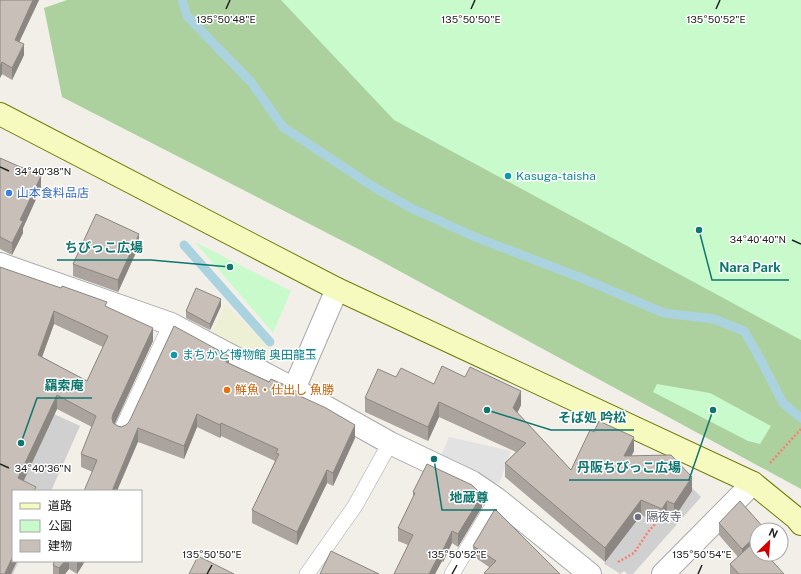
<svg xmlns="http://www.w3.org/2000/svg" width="801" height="574" font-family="'Public Sans','Noto Sans JP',sans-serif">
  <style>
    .religious { fill: #d0d0d0 }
    .farmland { fill: #eef0d5 }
    .forest { fill: #add19e }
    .park { fill: #c8facc }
    .parking { fill: #e2e2e2 }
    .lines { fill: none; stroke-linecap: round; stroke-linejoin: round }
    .stream { stroke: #aad3df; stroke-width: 9 }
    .lane-casing { stroke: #a9a9a9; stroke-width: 16 }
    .street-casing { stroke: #a9a9a9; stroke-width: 24 }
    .secondary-casing { stroke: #707d05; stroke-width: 24 }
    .path { stroke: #fa8072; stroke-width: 2.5; stroke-dasharray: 2 2; stroke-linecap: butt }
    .lane { stroke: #fff; stroke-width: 15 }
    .street { stroke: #fff; stroke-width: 22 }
    .secondary { stroke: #f7fabf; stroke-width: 22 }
    .wall { fill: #aba49e; fill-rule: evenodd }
    .shaded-wall { fill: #8b8681 }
    .building { fill: #c7bfb8; stroke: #8b8681; fill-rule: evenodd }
    .ticks { fill: none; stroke: #222; stroke-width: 1.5 }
    .culture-dot { fill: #0f9aa8; stroke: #fff; stroke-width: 1.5 }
    .shop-dot { fill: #3f7fe0; stroke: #fff; stroke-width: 1.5 }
    .food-dot { fill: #e8710a; stroke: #fff; stroke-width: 1.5 }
    .worship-dot { fill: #6b7280; stroke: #fff; stroke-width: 1.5 }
    .labels { text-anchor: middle; stroke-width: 3; stroke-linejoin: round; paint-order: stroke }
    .culture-label { font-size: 12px; fill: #0d838f; stroke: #fff; text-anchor: start }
    .shop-label { font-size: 12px; fill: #366cbe; stroke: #fff; text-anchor: start }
    .food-label { font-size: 12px; fill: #c56008; stroke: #fff; text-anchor: start }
    .worship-label { font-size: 12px; fill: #5b616d; stroke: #fff; text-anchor: start }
    .ticks-label { font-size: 10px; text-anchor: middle; fill: #222; stroke: #fff; stroke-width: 3; stroke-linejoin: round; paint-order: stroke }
    .leader { fill: none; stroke: #0f766e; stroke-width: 1.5 }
    .callout-dot { fill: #0f766e; stroke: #fff; stroke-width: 1.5 }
    .callout-label { font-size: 13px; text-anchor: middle; font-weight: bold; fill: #0f766e; stroke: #fff; stroke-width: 3; stroke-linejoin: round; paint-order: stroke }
  </style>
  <rect width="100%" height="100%" fill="#f2efe9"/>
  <!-- religious -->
  <g class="religious">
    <path d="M28 402 80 426 51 491H13V561H19L13 574H4L0 410Z"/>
    <path d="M679 475 701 497 633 574H628L624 571 620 574 613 569 604 564 607 560 577 537Z"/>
  </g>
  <!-- farmland -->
  <path class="farmland" d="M225 304 278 355 271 368 211 335Z"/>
  <!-- forest -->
  <path class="forest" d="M67 0H801V489L368 254 62 97 44 8Z"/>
  <!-- park -->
  <g class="park">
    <path d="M281 0H801V340L394 120Z"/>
    <path d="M195 242 291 291 273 333Z"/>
    <path d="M657 384 710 393 771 426 760 444 748 441 653 392Z"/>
  </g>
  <!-- parking -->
  <path class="parking" d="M449 437 511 451 499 484 438 463Z"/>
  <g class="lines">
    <!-- stream -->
    <g class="stream">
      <path d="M182 0 187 16 251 82 283 127 372 186 411 208 475 237 579 277 664 313 714 319 744 331 757 353 783 403 801 418"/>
      <path d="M184 245 270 342"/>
    </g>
    <defs>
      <g id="lane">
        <path d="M121 431 171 324"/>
        <path d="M307 574 355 506 390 443"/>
        <path d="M452 574 497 499"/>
      </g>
      <g id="street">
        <path d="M0 264 171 324 294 389 390 443 472 482 497 499 590 574"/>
        <path d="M294 389 337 289"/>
        <path d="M663 574 753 483"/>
      </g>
      <path id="secondary" d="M0 114 337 289 753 483 796 518 801 524"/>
    </defs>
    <!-- lane casing -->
    <use href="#lane" class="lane-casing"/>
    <!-- street casing -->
    <use href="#street" class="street-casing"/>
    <!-- secondary casing -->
    <use href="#secondary" class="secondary-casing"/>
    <!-- path -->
    <g class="path">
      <path d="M770 463 801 429"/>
      <path d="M618 562 634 553 648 532 656 523"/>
    </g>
    <!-- lane -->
    <use href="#lane" class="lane"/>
    <!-- street -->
    <use href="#street" class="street"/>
    <!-- secondary -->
    <use href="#secondary" class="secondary"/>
  </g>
  <!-- wall -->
  <g class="wall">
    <path d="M0 0H39L19 42 24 55 12 80 2 74 0 78Z"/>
    <path d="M0 158 41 188 23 228V233L12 255 0 249Z"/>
    <path d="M139 246 118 292 73 276V264Z"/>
    <path d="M0 267 107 307 153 341 115 424 118 426 121 427 126 425 229 363 301 396 355 438 333 486 327 483 297 545 252 523V510L275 461 221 436 220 438 197 427 184 459 138 442 93 472 81 467V454L92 427 57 409 23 481 36 491 13 561H17L11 574H0ZM54 324 103 347 87 381 42 357Z"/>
    <path d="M221 306 210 330 186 318V311Z"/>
    <path d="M396 377 434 384 521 405 517 413 571 470 634 451 631 456 692 491 674 518 667 515 662 523 641 515 605 562 505 477V463L516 452 439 417 428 441 365 412V398Z"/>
    <path d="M413 492 482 507 458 547 452 543 443 562 442 561 435 574H394L408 545 398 541V528L413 497Z"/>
    <path d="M719 523 764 530H757V554L784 574H730V564L738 557 719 535Z"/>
    <path d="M473 546 560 574H484V573L489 567 473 556Z"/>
    <path d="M54 561H85L77 574 69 569 65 574H53V565Z"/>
  </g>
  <!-- shaded-wall -->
  <g class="shaded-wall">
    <path d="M33 0H39L15 51V40Z"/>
    <path d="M24 44V55L12 80V68Z"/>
    <path d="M2 62V74L0 78V66Z"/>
    <path d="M41 176V188L23 228V233L12 255V243L20 220Z"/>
    <path d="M139 234V246L118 292V280Z"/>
    <path d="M221 299V306L210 330V324Z"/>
    <path d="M54 311V324L38 368V355Z"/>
    <path d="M153 328V341L113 427 112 418 113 414Z"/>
    <path d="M229 356V369L226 362Z"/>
    <path d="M521 391V405L513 422V408Z"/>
    <path d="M57 395V409L19 491 18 478Z"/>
    <path d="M439 402V417L428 441V427Z"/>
    <path d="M197 414V427L184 459V446Z"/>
    <path d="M221 423V436L220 438V425Z"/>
    <path d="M355 425V438L333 486V473Z"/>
    <path d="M138 428V442L117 491H112Z"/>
    <path d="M634 437V451L624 471V456Z"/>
    <path d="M327 470V483L297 545V532Z"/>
    <path d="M692 477V491L674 518V504Z"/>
    <path d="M482 495V507L458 547V534Z"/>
    <path d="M641 500V515L605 562V548Z"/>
    <path d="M667 501V515L662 523V509Z"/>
    <path d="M452 531V543L443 562V550Z"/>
    <path d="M757 535V547L742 561V549Z"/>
    <path d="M442 549V561L435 574H429Z"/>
    <path d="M13 556V561H17L11 574H5Z"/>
    <path d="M65 561H69V569L65 574H59V568Z"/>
    <path d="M77 561H85L77 574Z"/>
  </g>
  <!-- building -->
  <g class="building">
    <path d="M0 0H33L15 40 24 44 12 68 2 62 0 66Z"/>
    <path d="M0 158 41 176 20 220 23 221 12 243 0 237Z"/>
    <path d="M96 214 139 234 118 280 73 264Z"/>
    <path d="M0 267 61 288 62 286 107 302 105 306 153 328 113 414 112 418 113 423 118 426 121 427 126 425 129 422 174 326 229 356 226 362 269 382 271 379 287 386 301 394 300 396 326 408 355 425 333 473 327 470 297 532 252 510 279 454 276 453 278 449 221 423 220 425 197 414 184 446 138 428 112 491H84L97 460 81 454 96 416 57 395 18 478 36 487 34 491H13V556L5 573 6 574H0ZM54 311 108 336 87 381 38 355Z"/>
    <path d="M196 288 221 299 210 324 186 311Z"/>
    <path d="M442 366 465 377 470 367 521 391 513 408 571 470 590 430 594 432 599 421 634 437 624 456 671 455 692 477 674 504 667 501 662 509 641 500 605 548 505 463 526 443 439 402 428 427 365 398 378 369 396 377 401 368 434 384Z"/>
    <path d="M427 464 472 485 482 495 458 534 452 531 443 550 442 549 429 574H394L413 535 398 528 415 493 413 492Z"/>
    <path d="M740 501 764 528 762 530H757V535L742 549 719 523Z"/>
    <path d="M495 509 560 574H486L484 573 496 561 473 546Z"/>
    <path d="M755 541 757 543V554H766L784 574H739L730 564Z"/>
    <path d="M331 551 379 574H320Z"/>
    <path d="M198 556 234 574H189Z"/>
    <path d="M55 561H65L59 568 53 565Z"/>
  </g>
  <!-- ticks -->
  <path class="ticks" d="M226 9 230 0M471 9 475 0M716 9 720 0M0 167 9 171M792 240 801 244M0 464 9 468M207 574 212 565M452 574 457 565M698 574 702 565"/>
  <!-- markers -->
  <g class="culture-dot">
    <circle cx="508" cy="176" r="4"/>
    <circle cx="174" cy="355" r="4"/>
  </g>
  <circle class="shop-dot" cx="9" cy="193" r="4"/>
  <circle class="food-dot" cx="227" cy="390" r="4"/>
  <circle class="worship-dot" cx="638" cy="517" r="4"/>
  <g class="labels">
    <!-- culture labels -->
    <g class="culture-label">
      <text x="516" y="180">Kasuga-taisha</text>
      <text x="182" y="359">まちかど博物館 奥田龍玉</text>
    </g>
    <!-- shop labels -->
    <g class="shop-label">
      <text x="17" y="197">山本食料品店</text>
    </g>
    <!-- food labels -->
    <g class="food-label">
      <text x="235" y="394">鮮魚・仕出し 魚勝</text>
    </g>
    <!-- worship labels -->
    <g class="worship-label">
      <text x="646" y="521">隔夜寺</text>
    </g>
  </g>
  <g class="ticks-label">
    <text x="226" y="23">135°50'48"E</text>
    <text x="471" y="23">135°50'50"E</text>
    <text x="716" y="23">135°50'52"E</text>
    <text x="43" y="175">34°40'38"N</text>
    <text x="758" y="243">34°40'40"N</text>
    <text x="43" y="472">34°40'36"N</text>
    <text x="212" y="558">135°50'50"E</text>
    <text x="457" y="558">135°50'52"E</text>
    <text x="702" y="558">135°50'54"E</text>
  </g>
  <!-- callouts -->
  <path class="leader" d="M230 267L151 260H57M699 230L712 280H789M21 443L37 398H92M487 410L551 430H634M713 410L689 480H569M434 459L442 510H497"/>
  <g class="callout-dot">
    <circle cx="230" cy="267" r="4"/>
    <circle cx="699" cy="230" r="4"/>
    <circle cx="21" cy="443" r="4"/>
    <circle cx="487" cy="410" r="4"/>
    <circle cx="713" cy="410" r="4"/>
    <circle cx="434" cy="459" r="4"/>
  </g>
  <g class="callout-label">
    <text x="104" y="252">ちびっこ広場</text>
    <text x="750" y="272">Nara Park</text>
    <text x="64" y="390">羂索庵</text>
    <text x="592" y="422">そば処 吟松</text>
    <text x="629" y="472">丹阪ちびっこ広場</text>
    <text x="469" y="502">地蔵尊</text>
  </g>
  <!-- legend -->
  <rect x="12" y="490" width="130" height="72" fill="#ffffff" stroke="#a7a7a7"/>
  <rect x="20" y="503" width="20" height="6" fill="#f7fabf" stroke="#a7a7a7"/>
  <text x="48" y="510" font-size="12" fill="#222222">道路</text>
  <rect x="20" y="520" width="20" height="12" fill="#c8facc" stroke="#a7a7a7"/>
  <text x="48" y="530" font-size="12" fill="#222222">公園</text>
  <rect x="20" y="540" width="20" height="12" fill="#c7bfb8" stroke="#a7a7a7"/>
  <text x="48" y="550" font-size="12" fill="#222222">建物</text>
  <!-- north arrow -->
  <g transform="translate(769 542) rotate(25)"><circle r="19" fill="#ffffff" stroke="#a7a7a7"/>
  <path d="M0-3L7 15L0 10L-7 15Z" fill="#d40000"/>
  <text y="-6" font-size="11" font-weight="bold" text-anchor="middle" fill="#222222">N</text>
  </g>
</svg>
